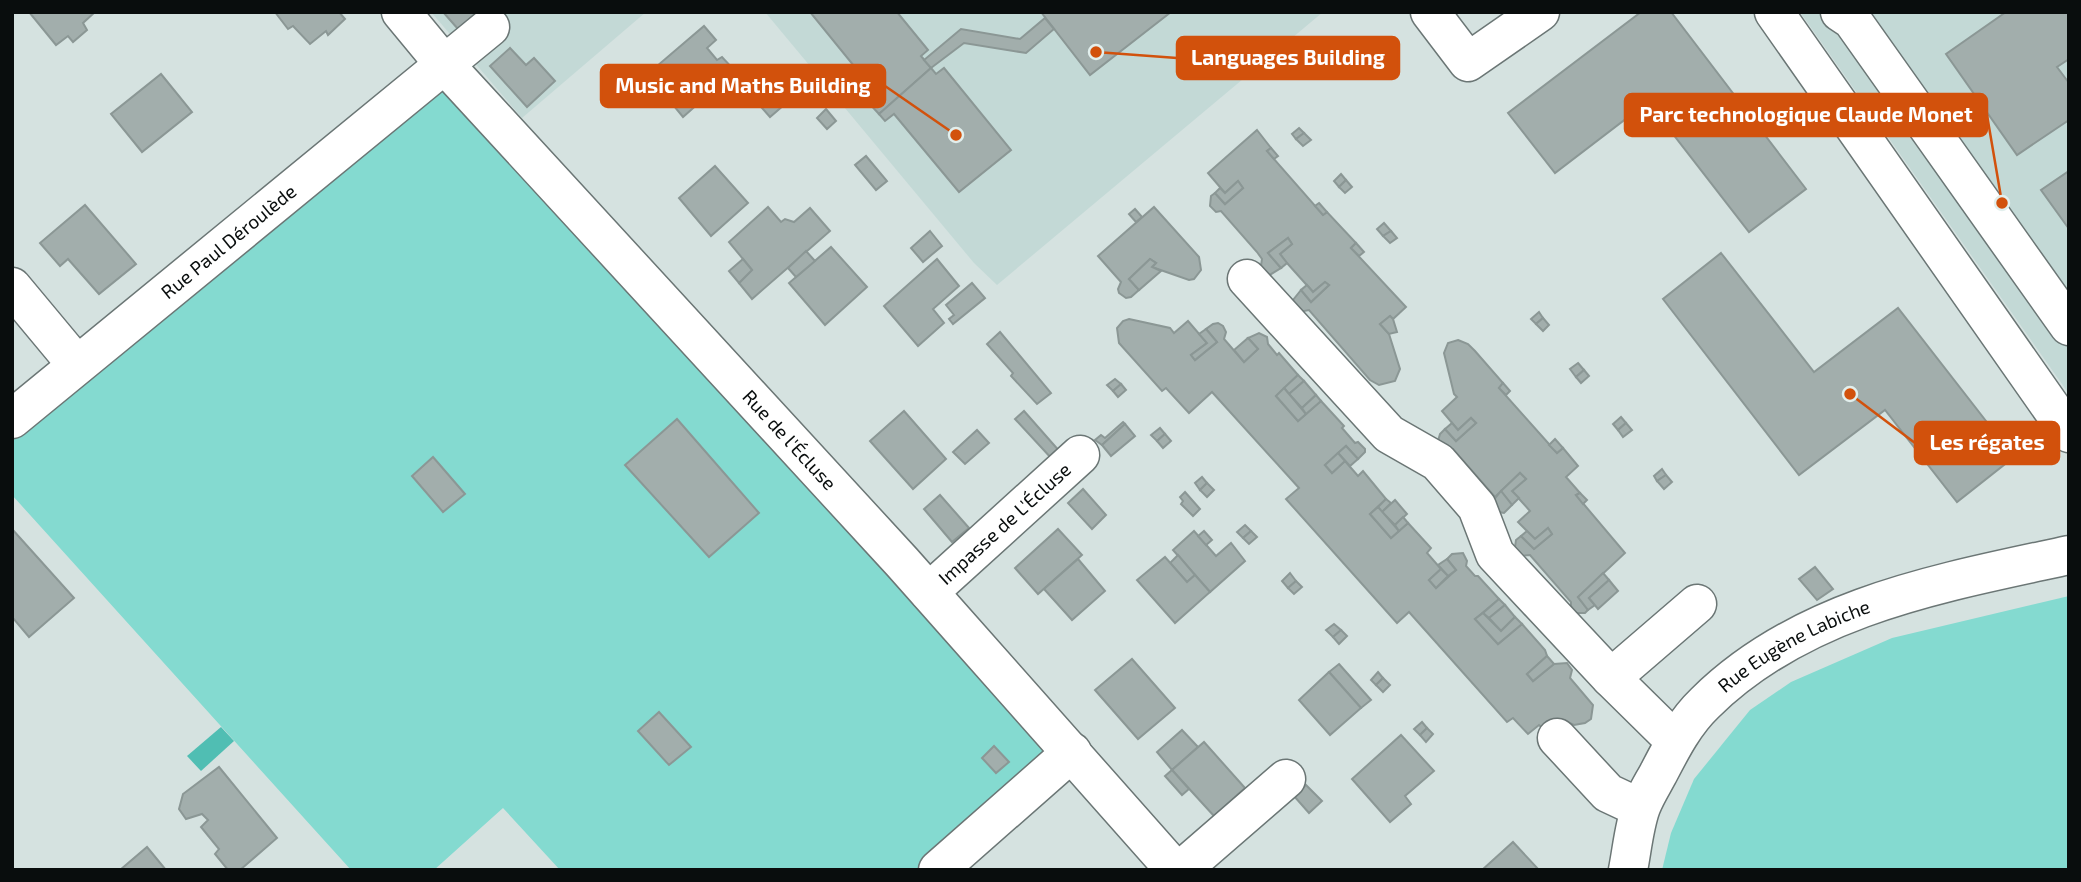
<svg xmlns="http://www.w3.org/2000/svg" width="2081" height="882" font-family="'Exo 2',sans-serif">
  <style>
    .built { fill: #c3d9d6 }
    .green { fill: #84dad0 }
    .water { fill: #50beb3 }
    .building { fill: #a2aeac; stroke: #8b9795; stroke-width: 2 }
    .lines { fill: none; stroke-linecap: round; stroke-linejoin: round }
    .minor-casing { stroke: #6b7675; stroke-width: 41 }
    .minor { stroke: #fff; stroke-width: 38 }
    .labels { text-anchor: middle; stroke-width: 5; stroke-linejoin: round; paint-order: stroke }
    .street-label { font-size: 19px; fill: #090d0d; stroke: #e2efed }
    .leader { fill: none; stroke: #d2510c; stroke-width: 2.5 }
    .callout-dot { fill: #d2510c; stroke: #e2efed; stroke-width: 2.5 }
    .callout { fill: #d2510c; stroke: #d2510c; stroke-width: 2.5 }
    .callout-label { font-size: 21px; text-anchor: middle; font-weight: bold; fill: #fff }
  </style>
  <rect width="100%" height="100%" fill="#d5e2e0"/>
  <!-- built -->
  <g class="built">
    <path d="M431 12H646L522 118Z"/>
    <path d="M765 12H1323L997 285 974 263Z"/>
    <path d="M1800 12H2069V394Z"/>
  </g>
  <!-- green -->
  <g class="green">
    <path d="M444 64 1072 752 938 870H560L503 808 434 870H351L12 495V419Z"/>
    <path d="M2069 596V870H1662L1671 833 1694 779 1750 710 1791 682 1892 638Z"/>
  </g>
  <!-- water -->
  <path class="water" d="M221 727 234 741 201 771 187 756Z"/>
  <!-- building -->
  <g class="building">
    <path d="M29 12H95L83 23 87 30 73 42 68 36 56 45Z"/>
    <path d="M275 12H339L345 19 328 35 326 31 310 44 293 26 288 29Z"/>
    <path d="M443 12H477L458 29Z"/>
    <path d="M810 12H897L928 50 921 56 931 68 879 114 867 101 876 93Z"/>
    <path d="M1041 12H1171L1090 75Z"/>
    <path d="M1641 12H1671L1806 189 1749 232 1648 102 1555 173 1508 113Z"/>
    <path d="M2006 12H2069V59L2057 67 2069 83V120L2017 155 1946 54Z"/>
    <path d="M1045 18 1054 29 1026 53 964 43 931 68 924 60 961 29 1020 39Z"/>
    <path d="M704 26 716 40 707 48 717 60 722 57 735 71 683 117 660 89 670 81 657 66Z"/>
    <path d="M510 48 526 65 534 58 555 81 527 107 490 66Z"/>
    <path d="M790 68 806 86 770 117 762 108 770 99 763 92Z"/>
    <path d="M931 68 936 74 944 68 1011 150 959 192 894 114 885 121 879 114Z"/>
    <path d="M161 74 192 112 142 152 111 114Z"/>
    <path d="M826 109 836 121 827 129 817 118Z"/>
    <path d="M1299 128 1304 133 1296 139 1292 134Z"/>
    <path d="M1257 130 1271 148 1267 151 1323 215 1327 212 1356 243 1351 248 1406 307 1393 319 1390 316 1380 324 1389 334 1400 369 1395 381 1379 385 1370 380 1309 310 1299 312 1293 305V300L1301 290 1311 302 1329 285 1325 282 1313 292 1287 263 1280 254 1292 244 1288 238 1268 253 1281 268 1268 276 1261 266 1262 259 1257 252 1221 211 1216 212 1210 206 1211 196 1215 193 1225 204 1243 188 1238 181 1225 193 1208 173Z"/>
    <path d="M1304 133 1311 140 1303 146 1296 139Z"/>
    <path d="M1271 148 1278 156 1274 159 1267 151Z"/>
    <path d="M866 156 887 181 876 190 855 165Z"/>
    <path d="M715 166 748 203 711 236 679 198Z"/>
    <path d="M2069 171V229L2041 190Z"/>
    <path d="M1341 174 1346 180 1339 187 1334 181Z"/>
    <path d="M1346 180 1352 187 1345 193 1339 187Z"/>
    <path d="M1238 181 1243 188 1225 204 1215 193 1220 188 1225 193Z"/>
    <path d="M1319 203 1327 212 1323 215 1315 206Z"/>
    <path d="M85 205 136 264 99 294 68 259 60 266 40 243Z"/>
    <path d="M768 207 781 222 785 219 794 222 810 208 830 231 752 299 739 283 752 270 729 242Z"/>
    <path d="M1154 207 1199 257 1201 270 1194 279 1189 280 1152 267 1156 263 1150 259 1129 279 1139 290 1131 297 1126 298 1119 293 1118 289 1121 282 1098 256Z"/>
    <path d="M1135 209 1142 217 1136 222 1129 214Z"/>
    <path d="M1384 223 1391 231 1383 236 1377 229Z"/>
    <path d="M930 231 942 246 923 262 911 248Z"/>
    <path d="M1391 231 1397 238 1390 243 1383 236Z"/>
    <path d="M1288 238 1292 244 1280 254 1287 263 1281 268 1268 253Z"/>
    <path d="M1356 243 1364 252 1359 256 1351 248Z"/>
    <path d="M831 247 867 287 825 325 789 283Z"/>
    <path d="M806 251 815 261 796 277 788 268Z"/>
    <path d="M1721 253 1814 372 1898 308 2014 457 1957 502 1885 410 1799 475 1663 299Z"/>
    <path d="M743 259 752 270 739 283 729 271Z"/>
    <path d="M937 259 959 286 933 309 944 323 918 346 884 306Z"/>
    <path d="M1150 259 1156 263 1152 267 1161 271 1139 290 1129 279Z"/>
    <path d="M1325 282 1329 285 1311 302 1301 290 1307 285 1313 292Z"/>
    <path d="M972 283 985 298 953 324 949 319 954 315 946 305Z"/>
    <path d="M1539 312 1543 318 1536 324 1531 319Z"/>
    <path d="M1390 316 1393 319 1397 332 1389 334 1380 324Z"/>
    <path d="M1543 318 1549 325 1543 331 1536 324Z"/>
    <path d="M1129 319 1170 328 1174 333 1188 321 1207 343 1191 355 1195 360 1217 342 1206 329 1213 324 1218 323 1223 326 1226 332 1224 339 1244 362 1258 349 1248 338 1259 333 1267 337 1268 344 1277 355 1279 353 1298 375 1276 396 1298 421 1321 401 1344 426 1342 428 1355 443 1358 442 1365 449V452L1358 459 1346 446 1325 465 1332 473 1345 461 1358 476 1363 471 1386 499 1370 514 1391 538 1408 523 1431 548 1427 553 1441 569 1429 580 1436 588 1456 570 1447 559 1452 554 1463 553 1467 561 1466 566 1475 576H1478L1499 599 1475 619 1498 644 1522 624 1545 650 1547 656 1527 674 1533 681 1554 664 1567 663 1572 670 1570 678 1593 705 1591 719 1585 723 1574 725 1563 720 1548 733 1539 725 1528 734 1513 718 1507 722 1409 612 1397 623 1286 499 1299 488 1212 392 1189 413 1166 388 1162 391 1119 343 1117 328 1123 321Z"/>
    <path d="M1206 329 1217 342 1195 360 1191 355 1207 343 1199 334Z"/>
    <path d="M1000 332 1051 393 1037 404 1011 376 1013 373 987 344Z"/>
    <path d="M1248 338 1258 349 1244 362 1234 350Z"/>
    <path d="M1458 340 1468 344 1475 351 1503 383 1499 388 1557 453 1563 448 1578 466 1566 477 1580 493 1576 495 1625 553 1578 597 1588 610 1585 613H1575L1571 606V602L1530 555 1520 556 1515 547 1516 540 1521 536 1534 549 1552 534 1548 528 1535 539 1518 522 1530 511 1512 491 1526 479 1520 473 1495 497 1453 449 1448 450 1438 441 1440 434 1445 429 1456 441 1476 423 1471 418 1458 430 1442 411 1457 397 1454 394 1444 353 1448 343Z"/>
    <path d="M1578 363 1584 370 1576 377 1570 369Z"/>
    <path d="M1584 370 1589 376 1581 383 1576 377Z"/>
    <path d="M1298 375 1304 381 1289 394 1284 388Z"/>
    <path d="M1115 379 1121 384 1113 391 1107 385Z"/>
    <path d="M1304 381 1316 395 1302 408 1289 394Z"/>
    <path d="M1503 383 1510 391 1506 395 1499 388Z"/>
    <path d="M1121 384 1126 390 1118 397 1113 391Z"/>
    <path d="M1284 388 1306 414 1298 421 1276 396Z"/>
    <path d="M1316 395 1321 401 1306 414 1302 408Z"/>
    <path d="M904 411 946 459 913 489 870 441Z"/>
    <path d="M1024 411 1061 453 1053 460 1015 419Z"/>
    <path d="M1621 417 1626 423 1618 430 1613 424Z"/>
    <path d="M1471 418 1476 423 1456 441 1445 429 1452 423 1458 430Z"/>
    <path d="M677 419 759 513 709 557 625 465Z"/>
    <path d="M1123 422 1125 424 1102 445 1095 440 1101 435 1105 438Z"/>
    <path d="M1626 423 1632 430 1623 437 1618 430Z"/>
    <path d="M1125 424 1135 436 1111 456 1102 445Z"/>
    <path d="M1160 428 1165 434 1157 441 1151 435Z"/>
    <path d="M977 430 989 443 965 464 953 452Z"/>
    <path d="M1165 434 1171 441 1163 448 1157 441Z"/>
    <path d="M1555 439 1563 448 1557 453 1549 445Z"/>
    <path d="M1346 446 1358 459 1350 466 1338 453Z"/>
    <path d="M1338 453 1345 461 1332 473 1325 465Z"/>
    <path d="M433 457 465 494 443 512 412 476Z"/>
    <path d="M1662 469 1666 475 1657 481 1654 476Z"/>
    <path d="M1520 473 1526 479 1512 491 1519 498 1512 505 1501 491Z"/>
    <path d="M1666 475 1672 482 1664 489 1657 481Z"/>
    <path d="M1202 477 1207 483 1200 490 1195 483Z"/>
    <path d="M1207 483 1214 490 1207 497 1200 490Z"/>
    <path d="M1083 489 1106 515 1092 529 1068 503Z"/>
    <path d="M1501 491 1512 505 1504 513 1499 512 1493 501Z"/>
    <path d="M1185 492 1200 509 1193 516 1181 504 1183 501 1180 497Z"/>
    <path d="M1580 493 1587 500 1583 504 1576 495Z"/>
    <path d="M940 495 969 528 952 542 924 509Z"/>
    <path d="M1386 499 1391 503 1382 512 1378 507Z"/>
    <path d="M1395 500 1407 514 1395 525 1382 512Z"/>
    <path d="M1378 507 1399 531 1391 538 1370 514Z"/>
    <path d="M1403 517 1408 523 1399 531 1395 525Z"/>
    <path d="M1245 525 1251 531 1243 538 1237 532Z"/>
    <path d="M1548 528 1552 534 1534 549 1521 536 1527 531 1535 539Z"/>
    <path d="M12 529 74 598 29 637 12 617Z"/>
    <path d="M1058 529 1082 555 1038 594 1015 568Z"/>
    <path d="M1194 531 1216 556 1231 543 1245 561 1210 592 1173 550Z"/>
    <path d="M1204 531 1212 540 1206 545 1198 536Z"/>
    <path d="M1251 531 1257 537 1249 544 1243 538Z"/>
    <path d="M1178 555 1195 575 1187 582 1170 563Z"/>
    <path d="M1165 557 1187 582 1195 575 1210 592 1175 623 1137 580Z"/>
    <path d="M1078 559 1105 591 1072 620 1044 589Z"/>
    <path d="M1447 559 1456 570 1448 576 1438 565Z"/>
    <path d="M1815 567 1833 589 1817 600 1799 579Z"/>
    <path d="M1441 569 1448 576 1436 588 1429 580Z"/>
    <path d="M1290 573 1296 581 1288 588 1282 581Z"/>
    <path d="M1603 573 1609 580 1589 598 1595 605 1588 610 1578 597Z"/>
    <path d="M1609 580 1618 591 1598 609 1589 598Z"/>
    <path d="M1296 581 1302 587 1294 594 1288 588Z"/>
    <path d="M1499 599 1505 605 1489 618 1483 613Z"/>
    <path d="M1505 605 1515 617 1501 631 1489 618Z"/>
    <path d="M1483 613 1501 631 1515 617 1522 624 1498 644 1475 619Z"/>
    <path d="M1334 624 1341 630 1333 637 1326 630Z"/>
    <path d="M1341 630 1347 636 1339 644 1333 637Z"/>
    <path d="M1547 656 1554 664 1533 681 1527 674Z"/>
    <path d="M1132 659 1175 708 1138 739 1095 690Z"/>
    <path d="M1339 664 1371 700 1361 708 1329 672Z"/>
    <path d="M1329 672 1361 708 1330 735 1299 700Z"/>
    <path d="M1378 672 1383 678 1376 685 1371 680Z"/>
    <path d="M1383 678 1390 685 1383 692 1376 685Z"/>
    <path d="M659 712 691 747 669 765 638 731Z"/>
    <path d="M1422 722 1427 728 1420 735 1414 729Z"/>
    <path d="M1427 728 1433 734 1426 742 1420 735Z"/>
    <path d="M1182 730 1198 747 1172 770 1157 752Z"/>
    <path d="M1401 735 1434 771 1405 796 1411 804 1390 822 1352 779Z"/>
    <path d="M1204 742 1245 788 1214 816 1172 770Z"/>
    <path d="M994 746 1009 762 996 773 982 758Z"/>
    <path d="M219 767 277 838 240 870H228L215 854 219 849 201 827 208 820 202 814 186 819 179 809 183 794Z"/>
    <path d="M1172 770 1189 789 1182 795 1165 776Z"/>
    <path d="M1306 785 1322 801 1309 813 1294 796Z"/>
    <path d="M1513 842 1539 870H1482Z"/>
    <path d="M147 847 166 870H120Z"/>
  </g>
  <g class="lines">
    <defs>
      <g id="minor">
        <path id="s1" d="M401 12 444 64 902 562 1175 870"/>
        <path d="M1430 12 1468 62 1540 12"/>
        <path d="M1774 12 2069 433"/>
        <path d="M1840 12 1852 20 2069 326"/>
        <path d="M1247 279 1389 434 1438 462 1477 507 1495 554 1611 678"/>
        <path d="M12 287 77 365"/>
        <path id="s2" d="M12 419 490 27"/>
        <path id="s3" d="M929 592 1080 455"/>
        <path d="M1557 738 1608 793 1640 808"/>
        <path d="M1675 741 1611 678 1697 604"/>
        <path d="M938 870 1072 752"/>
        <path d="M1181 870 1286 779"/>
        <path id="s4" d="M1628 870C1632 850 1634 826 1641 807 1645 796 1652 785 1658 774 1671 749 1684 723 1705 703 1802 607 1940 583 2069 555"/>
      </g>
    </defs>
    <!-- minor casing -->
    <use href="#minor" class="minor-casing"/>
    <!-- minor -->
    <use href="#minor" class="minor"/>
  </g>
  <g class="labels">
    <!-- street labels -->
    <g class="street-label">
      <text dy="7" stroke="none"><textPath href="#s2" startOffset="280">Rue Paul Déroulède</textPath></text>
      <text dy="7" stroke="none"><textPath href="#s1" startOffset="578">Rue de l'Écluse</textPath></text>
      <text dy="7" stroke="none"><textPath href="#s3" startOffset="102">Impasse de L'Écluse</textPath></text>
      <text dy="7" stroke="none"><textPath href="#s4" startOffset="294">Rue Eugène Labiche</textPath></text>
    </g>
  </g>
  <!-- callouts -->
  <path class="leader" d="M1096 52L1177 58M956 135L885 86M2002 203L1987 115M1850 394L1915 443"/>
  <g class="callout-dot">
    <circle cx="1096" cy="52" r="7"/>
    <circle cx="956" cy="135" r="7"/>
    <circle cx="2002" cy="203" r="7"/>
    <circle cx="1850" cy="394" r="7"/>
  </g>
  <g class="callout">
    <rect x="1177" y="37" width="222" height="42" rx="7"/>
    <rect x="601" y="65" width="284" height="42" rx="7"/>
    <rect x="1625" y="94" width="362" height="42" rx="7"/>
    <rect x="1915" y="422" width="144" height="42" rx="7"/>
  </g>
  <g class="callout-label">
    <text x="1288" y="65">Languages Building</text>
    <text x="743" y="93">Music and Maths Building</text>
    <text x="1806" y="122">Parc technologique Claude Monet</text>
    <text x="1987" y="450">Les régates</text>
  </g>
  <!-- border -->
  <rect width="2081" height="882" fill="none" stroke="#090d0d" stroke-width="28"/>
</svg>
